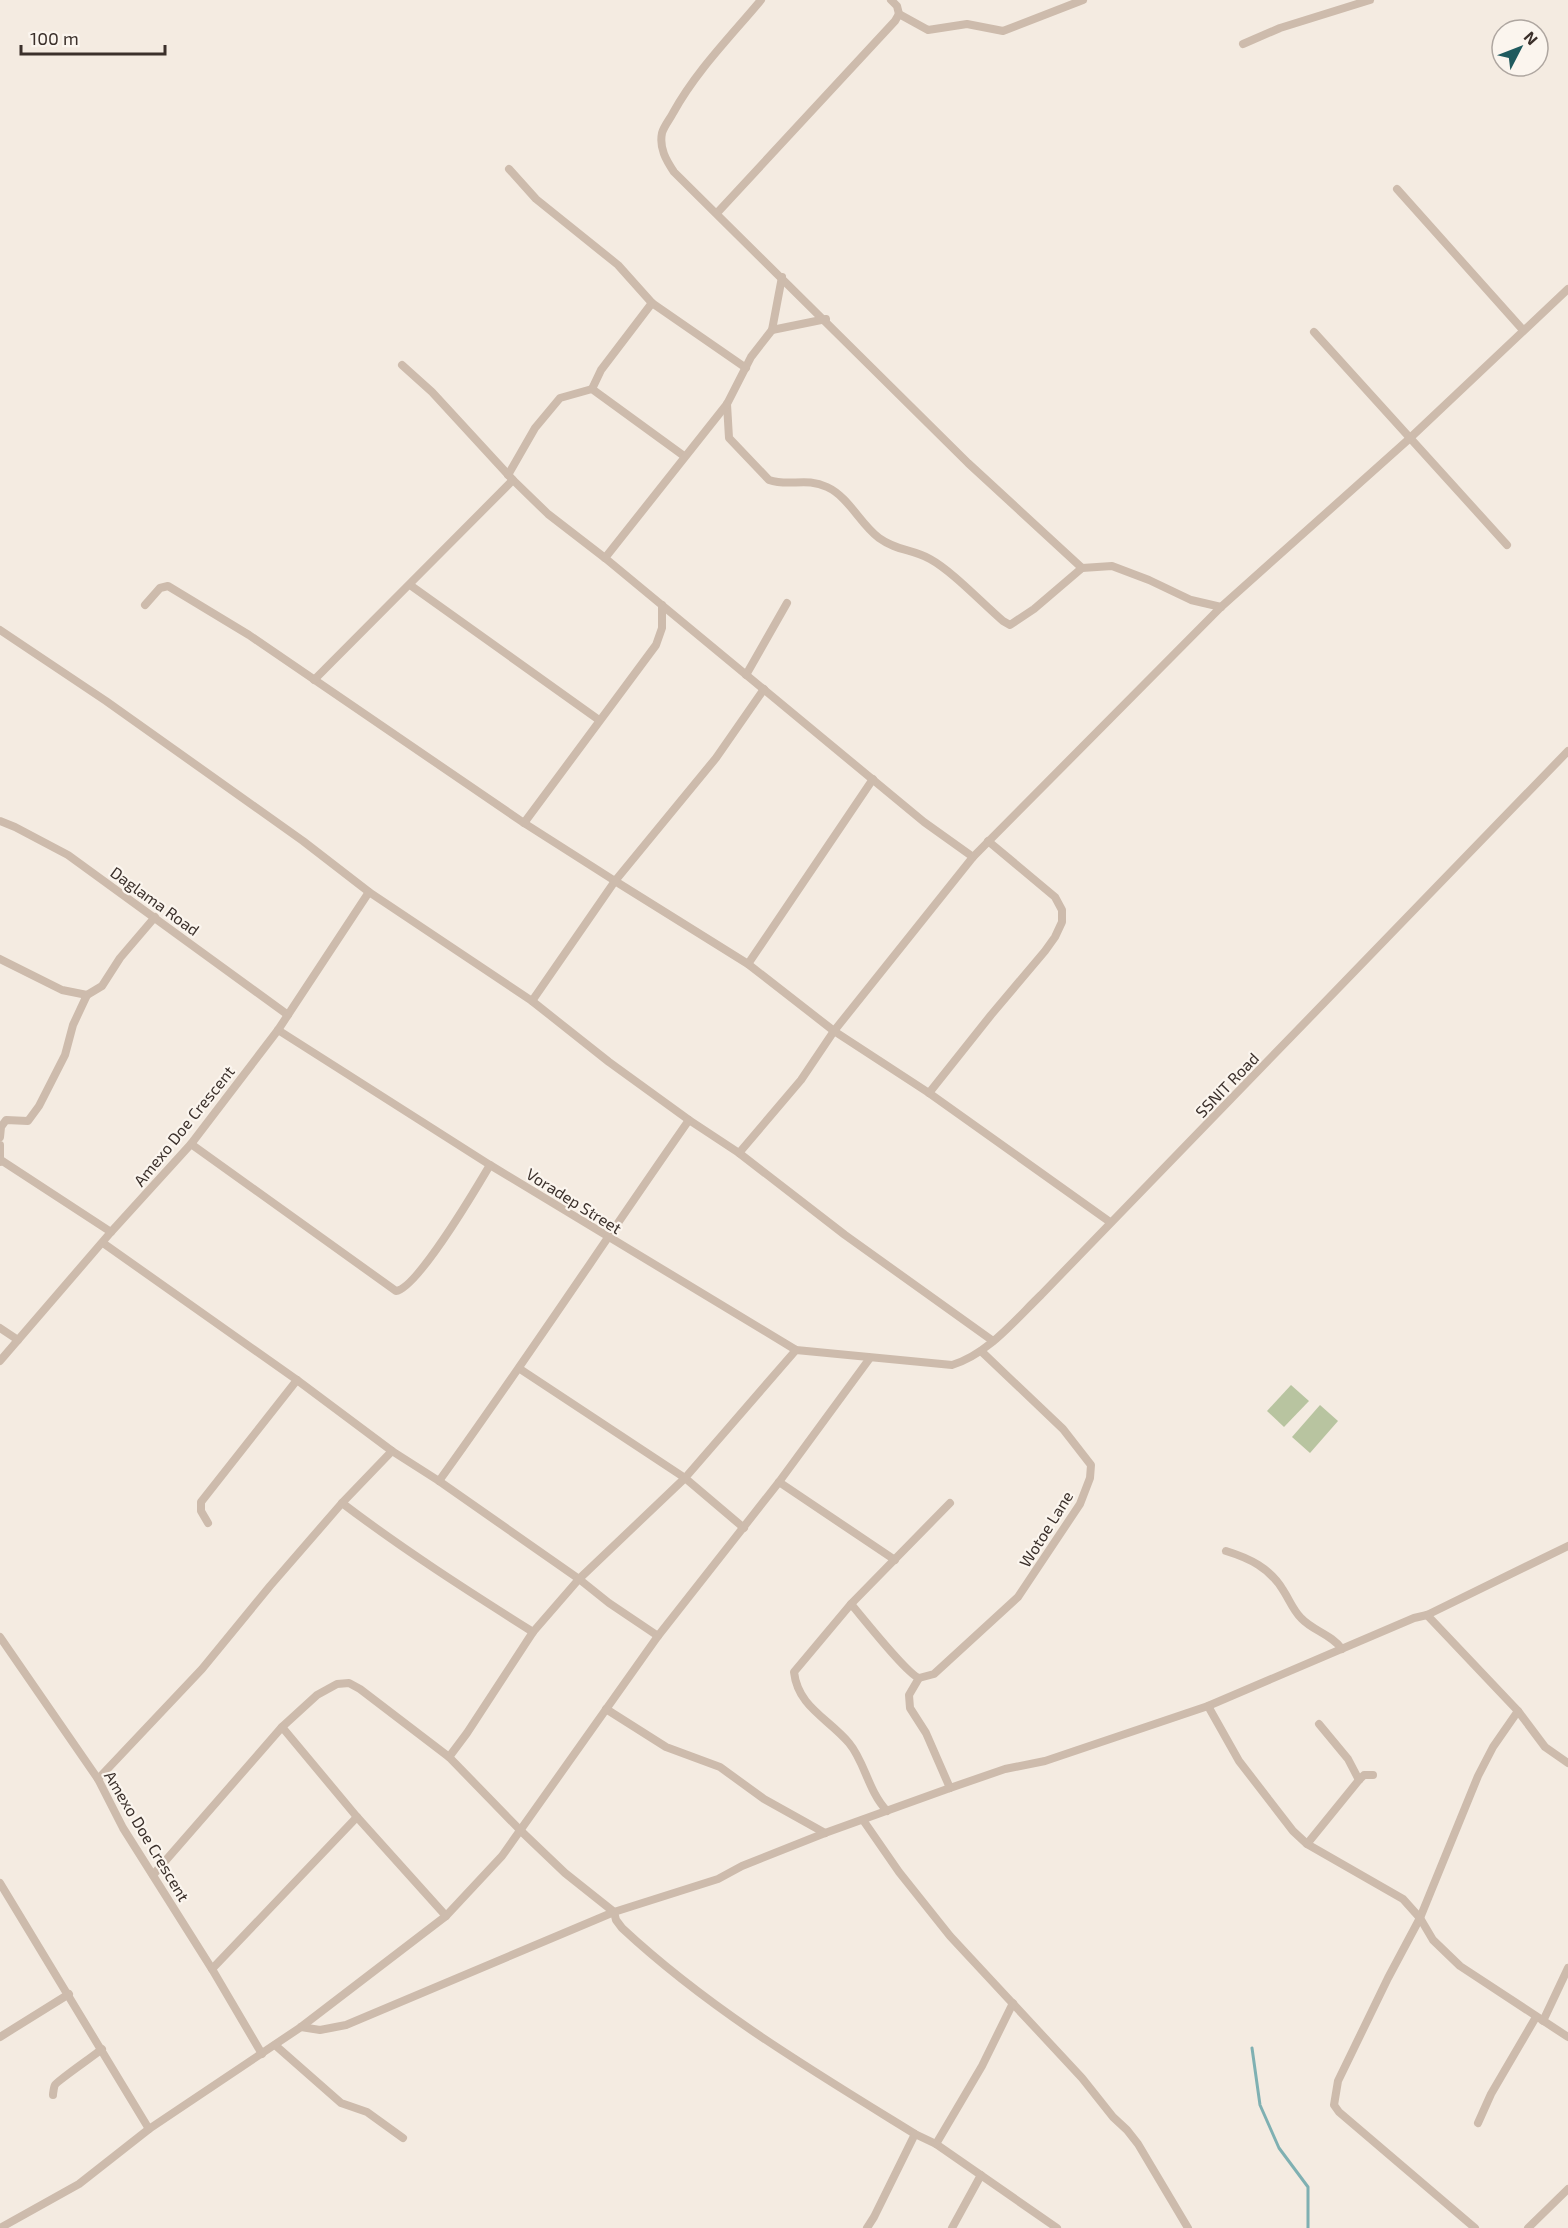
<svg xmlns="http://www.w3.org/2000/svg" width="1568" height="2228" font-family="'Exo 2',sans-serif">
  <style>
    .green { fill: #b8c4a0 }
    .lines { fill: none; stroke-linecap: round; stroke-linejoin: round }
    .stream { stroke: #7fb0b2; stroke-width: 3 }
    .street { stroke: #cdbbac; stroke-width: 8 }
    .labels { text-anchor: middle; stroke-width: 4.5; stroke-linejoin: round; paint-order: stroke }
    .street-label { font-size: 16px; fill: #3b302b; stroke: #fbf5ee }
  </style>
  <rect width="100%" height="100%" fill="#f4ebe1"/>
  <!-- green -->
  <g class="green">
    <path d="M1291 1385 1309 1401 1284 1427 1267 1411Z"/>
    <path d="M1320 1405 1338 1421 1310 1453 1292 1437Z"/>
  </g>
  <g class="lines">
    <!-- stream -->
    <path class="stream" d="M1252 2048 1260 2105 1279 2148 1308 2187V2228"/>
    <!-- street -->
    <g class="street">
      <path d="M761 0C731 36 696 71 673 113 670 119 664 126 662 133 659 148 666 160 674 172L968 463 1082 568"/>
      <path d="M891 0 897 6 899 14 928 30 967 24 1003 31 1083 0"/>
      <path d="M1243 44 1280 28 1370 0"/>
      <path d="M509 169 536 199 618 265 652 303 746 368"/>
      <path d="M1397 189 1523 330"/>
      <path d="M717 213 895 21 899 14"/>
      <path d="M772 330 782 277"/>
      <path d="M1314 332 1507 545"/>
      <path d="M402 365 432 392 513 480 548 514 605 558 924 822 973 857"/>
      <path d="M592 389 601 370 652 303"/>
      <path d="M727 404 729 438 769 480C789 487 806 477 827 487 849 497 860 524 879 538 897 551 912 549 930 559 952 571 982 603 1003 621L1010 625 1034 609 1082 568 1112 566 1149 580 1191 600 1221 607"/>
      <path d="M508 475 535 428 560 398 592 389 684 456"/>
      <path d="M605 558 727 404 751 357 772 330 826 319"/>
      <path d="M410 585 599 720"/>
      <path d="M145 605 160 588 168 586 249 635 524 823 615 881 716 758 764 689"/>
      <path d="M0 630 106 701 303 841 369 892 532 1001 609 1062 689 1120 739 1153 845 1235 993 1341"/>
      <path d="M746 675 787 603"/>
      <path d="M314 680 513 480"/>
      <path d="M0 821 15 827 68 855 288 1015"/>
      <path d="M524 823 656 645 662 628V605"/>
      <path d="M0 959 62 990 87 995"/>
      <path d="M748 964 873 779"/>
      <path d="M532 1001 615 881 748 964 834 1031 929 1093 1110 1222"/>
      <path d="M278 1030 490 1165 796 1350 952 1365C988 1354 1015 1320 1041 1295L1568 751"/>
      <path d="M929 1093 991 1015 1045 951 1055 937 1062 922V910L1055 897 988 841"/>
      <path d="M0 1137 1 1127 6 1120 28 1121 39 1106 65 1055 73 1025 87 995 102 986 120 958 155 917"/>
      <path d="M191 1144 396 1291C417 1289 477 1187 490 1165"/>
      <path d="M0 1145V1162"/>
      <path d="M739 1153 801 1080 834 1031 973 857 1221 607 1409 439 1568 289"/>
      <path d="M1 1160 111 1232"/>
      <path d="M103 1243 297 1380 392 1451 439 1481 579 1579 609 1603 658 1636"/>
      <path d="M0 1328 18 1340"/>
      <path d="M0 1361 111 1232 191 1144 278 1030 369 892"/>
      <path d="M520 1369 685 1478 744 1528"/>
      <path d="M439 1481C525 1362 605 1240 689 1120"/>
      <path d="M779 1482 895 1560"/>
      <path d="M342 1503C404 1550 468 1591 533 1632"/>
      <path d="M208 1523 201 1511V1502L297 1380"/>
      <path d="M1226 1551C1249 1558 1270 1568 1283 1590 1289 1599 1293 1610 1301 1618 1313 1631 1331 1634 1342 1649"/>
      <path d="M851 1604C863 1618 907 1674 919 1678L909 1695 910 1708 926 1733 950 1788"/>
      <path d="M1427 1615 1518 1711 1545 1747 1568 1763"/>
      <path d="M0 1637 98 1779 123 1828 212 1969 262 2054"/>
      <path d="M919 1678 934 1674 1018 1597 1080 1504 1090 1478 1091 1465 1063 1429 981 1351"/>
      <path d="M1208 1706 1239 1761 1293 1831 1307 1844 1403 1899 1420 1918 1433 1940 1460 1966 1568 2037"/>
      <path d="M606 1709 666 1747 720 1767 764 1799 825 1833"/>
      <path d="M1319 1724 1348 1759 1359 1780"/>
      <path d="M282 1727 357 1817 446 1916"/>
      <path d="M449 1757 467 1733 533 1632 579 1579 685 1478 796 1350"/>
      <path d="M98 1779 202 1669 270 1586 342 1503 392 1451"/>
      <path d="M887 1811C868 1791 865 1762 849 1743 828 1718 798 1707 794 1672L851 1604 950 1503"/>
      <path d="M863 1820 899 1872 950 1936 1082 2078 1113 2117 1127 2130 1138 2144 1188 2228"/>
      <path d="M1307 1844 1359 1780 1364 1775H1373"/>
      <path d="M153 1875 282 1727 317 1695 337 1684 349 1683 360 1689 449 1757 521 1831 565 1873 614 1912 616 1920 622 1928C710 2010 813 2071 915 2134L936 2144 1057 2228"/>
      <path d="M0 1883 149 2129"/>
      <path d="M212 1969 357 1817"/>
      <path d="M1543 2021 1568 1968"/>
      <path d="M301 2027 320 2030 346 2025 614 1912 718 1879 742 1866 825 1833 950 1788 1005 1769 1045 1761 1208 1706 1414 1618 1427 1615 1568 1546"/>
      <path d="M0 2037 69 1994"/>
      <path d="M275 2045 341 2103 367 2112 403 2138"/>
      <path d="M53 2095C53 2094 54 2086 55 2085 57 2081 95 2055 102 2049"/>
      <path d="M1478 2123 1491 2094 1536 2017"/>
      <path d="M936 2144 982 2066 1013 2003"/>
      <path d="M0 2228 79 2184 149 2129 301 2027 446 1916 502 1856 658 1636 779 1482 870 1358"/>
      <path d="M867 2228 874 2217 915 2134"/>
      <path d="M952 2228 981 2175"/>
      <path d="M1475 2228 1339 2112 1334 2105 1338 2081 1388 1978 1420 1918 1478 1776 1493 1747 1518 1711"/>
      <path d="M1528 2228 1568 2189"/>
    </g>
  </g>
  <g class="labels">
    <!-- street labels -->
    <g class="street-label">
      <text transform="translate(155 901) rotate(36)" y="6">Daglama Road</text>
      <text transform="translate(1227 1085) rotate(-46)" y="6">SSNIT Road</text>
      <text transform="translate(184 1126) rotate(-51)" y="6">Amexo Doe Crescent</text>
      <text transform="translate(574 1201) rotate(32)" y="6">Voradep Street</text>
      <text transform="translate(1046 1529) rotate(-58)" y="6">Wotoe Lane</text>
      <text transform="translate(147 1836) rotate(59)" y="6">Amexo Doe Crescent</text>
    </g>
  </g>
  <!-- north arrow -->
  <g transform="translate(1520 48) rotate(48)"><circle r="28" fill="#fbf5ee" stroke="#aea6a0" stroke-width="1.5"/>
  <path d="M0-4.5L10 22L0 15L-10 22Z" fill="#1f5a5e"/>
  <text y="-9" font-size="16" font-weight="bold" text-anchor="middle" fill="#3b302b">N</text>
  </g>
  <!-- scale -->
  <path d="M21 45v9h144v-9" fill="none" stroke="#3b302b" stroke-width="3"/>
  <text x="30" y="45" font-size="18" fill="#3b302b" stroke="#fbf5ee" stroke-width="4.5" paint-order="stroke">100 m</text>
</svg>
